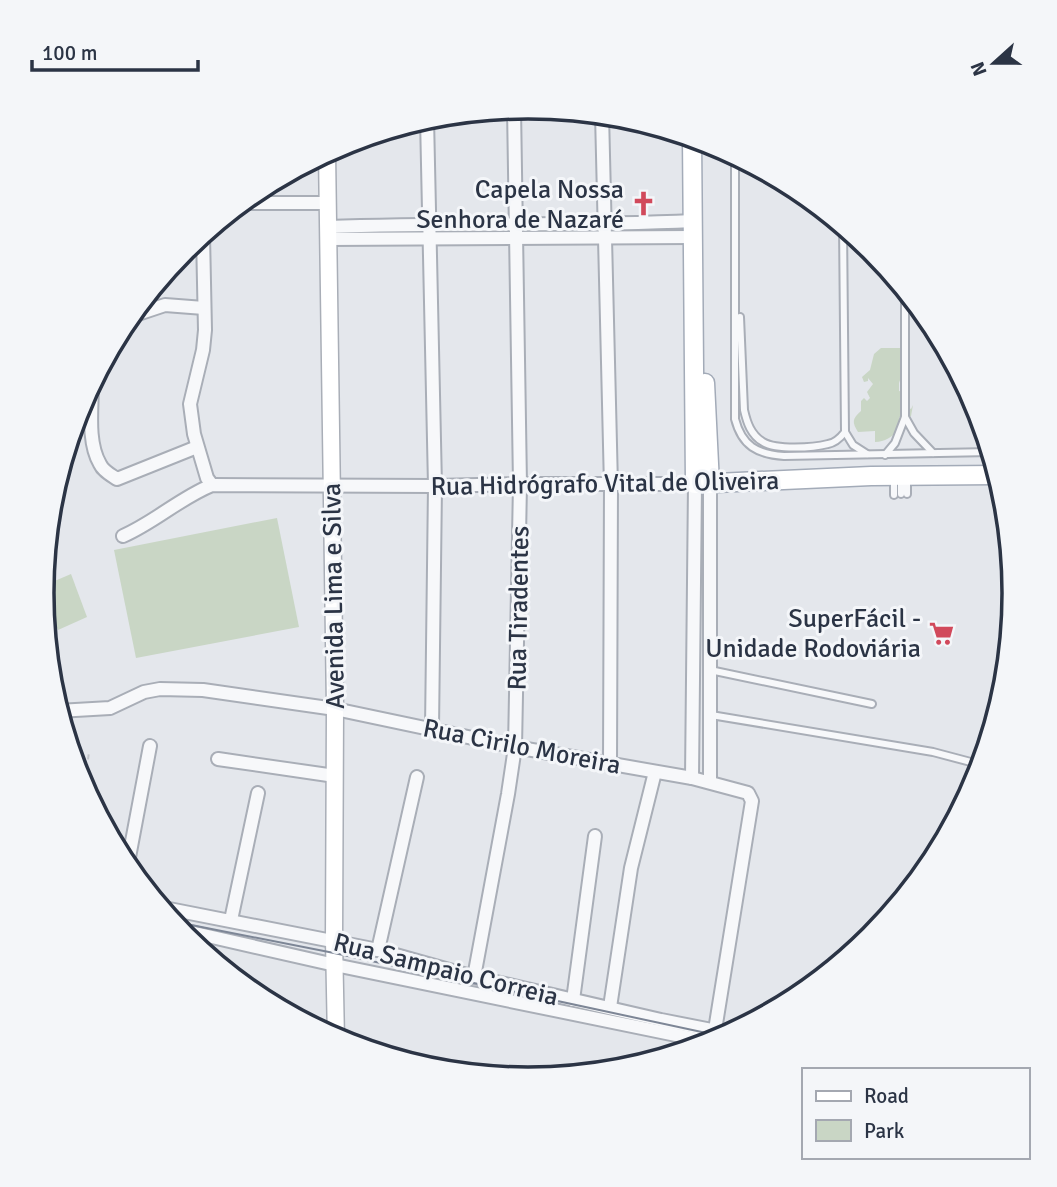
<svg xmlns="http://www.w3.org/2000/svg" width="1057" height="1187" font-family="Signika,sans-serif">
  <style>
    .green { fill: #c9d6c5 }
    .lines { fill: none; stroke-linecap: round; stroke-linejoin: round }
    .service-casing { stroke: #a9aeb7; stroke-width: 10 }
    .minor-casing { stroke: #a9aeb7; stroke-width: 16 }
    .secondary-casing { stroke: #a9aeb7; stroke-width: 19 }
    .primary-casing { stroke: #a3abb8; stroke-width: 21 }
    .path { stroke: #c2c5cb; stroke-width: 2; stroke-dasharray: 5 5; stroke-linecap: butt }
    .service { stroke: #f7f8fa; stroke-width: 6 }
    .minor { stroke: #f7f8fa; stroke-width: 12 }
    .secondary { stroke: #fff; stroke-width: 16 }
    .primary { stroke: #fff; stroke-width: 18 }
    .tram { stroke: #7d8696; stroke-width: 2 }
    .labels { text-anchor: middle; stroke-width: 6; stroke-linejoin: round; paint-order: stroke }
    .poi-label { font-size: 26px; fill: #2b3445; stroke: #f4f6f9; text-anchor: end }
    .street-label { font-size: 26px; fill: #2b3445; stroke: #f4f6f9 }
    .rim { fill: none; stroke: #2b3445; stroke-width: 3.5 }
  </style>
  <rect width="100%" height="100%" fill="#e4e7ec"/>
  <!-- green -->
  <g class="green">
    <path d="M881 348H901V372L903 371 899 383V391L908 393 909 408 911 409 913 405 911 416 902 419 899 417V429C892 437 885 442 875 442V431L858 432C852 422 852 419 861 411V401L864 398 867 401 870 398 867 392 873 384 868 378V381L864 382 862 377 870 370 874 354Z"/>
    <path d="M277 518 299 627 136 658 114 550Z"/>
    <path d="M71 574 87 617 58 630 42 591 43 586Z"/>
  </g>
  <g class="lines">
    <defs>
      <g id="service">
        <path d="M735 155V419C742 446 757 454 784 456L991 452"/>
        <path d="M843 225 845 432 853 445 867 454"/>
        <path d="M740 317 744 410C747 423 751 435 763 442 776 450 813 448 828 444 835 443 841 437 845 432"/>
        <path d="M905 417 914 433 933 453"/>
        <path d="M885 455 895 443 905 417V290"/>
        <path d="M894 478V495"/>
        <path d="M901 478V494"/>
        <path d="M907 479V494"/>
        <path d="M710 670 872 704"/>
        <path d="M711 715 933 752 982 765"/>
      </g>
      <g id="minor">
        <path d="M519 108H535"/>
        <path d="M602 114 611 486 610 764"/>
        <path d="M427 118 435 486 432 728"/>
        <path d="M241 203H327"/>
        <path d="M328 227C450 222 571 227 693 221"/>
        <path d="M203 235 205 330 203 350 190 404 194 434 207 478 212 485"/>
        <path d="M328 239 693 237"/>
        <path d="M129 317 165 305 204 308"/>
        <path d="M92 384C92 408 87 442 100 464 103 471 111 475 117 479L197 447"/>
        <path d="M710 484V782"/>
        <path d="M123 536C155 522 180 498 212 485L435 486 520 484H695L692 778"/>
        <path d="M58 711 110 708 144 692 160 689 203 690 335 709 515 747 692 778 748 793 752 801 715 1030"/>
        <path d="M218 759 335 776"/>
        <path d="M127 868 150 746"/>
        <path d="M159 907 378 950 474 977 661 1020 732 1034"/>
        <path d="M231 920 258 793"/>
        <path d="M177 929 335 965 715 1043"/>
        <path d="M378 950 417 777"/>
        <path d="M474 977 508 794 515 747 520 484 514 108"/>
        <path d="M573 1000 595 836"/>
        <path d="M610 1007 631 868 655 772"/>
      </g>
      <path id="secondary" d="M327 152 335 709 334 941 336 1040"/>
      <g id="primary">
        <path d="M692 137 695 484 871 476 998 475"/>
        <path d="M705 383 710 484"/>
      </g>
    </defs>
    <!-- service casing -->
    <use href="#service" class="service-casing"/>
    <!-- minor casing -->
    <use href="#minor" class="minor-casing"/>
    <!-- secondary casing -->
    <use href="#secondary" class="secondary-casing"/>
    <!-- primary casing -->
    <use href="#primary" class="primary-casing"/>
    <!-- path -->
    <path class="path" d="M84 789 89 752"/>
    <!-- service -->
    <use href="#service" class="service"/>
    <!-- minor -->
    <use href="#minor" class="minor"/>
    <!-- secondary -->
    <use href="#secondary" class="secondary"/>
    <!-- primary -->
    <use href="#primary" class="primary"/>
    <!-- tram -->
    <path class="tram" d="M171 921 334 953 725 1037"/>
  </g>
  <!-- icons -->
  <defs>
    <symbol id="church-bare" viewBox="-9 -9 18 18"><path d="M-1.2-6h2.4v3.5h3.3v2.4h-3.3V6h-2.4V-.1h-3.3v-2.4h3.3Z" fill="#d1495b" stroke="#f4f6f9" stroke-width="2.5" paint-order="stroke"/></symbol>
    <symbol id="supermarket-bare" viewBox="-9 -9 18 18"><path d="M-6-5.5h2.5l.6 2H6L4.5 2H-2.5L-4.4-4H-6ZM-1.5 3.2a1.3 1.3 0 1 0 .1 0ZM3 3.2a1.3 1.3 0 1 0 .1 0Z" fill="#d1495b" stroke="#f4f6f9" stroke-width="2.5" paint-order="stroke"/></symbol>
  </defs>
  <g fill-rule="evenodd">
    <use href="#church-bare" x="626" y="186" width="35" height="35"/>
    <use href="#supermarket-bare" x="924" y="616" width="35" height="35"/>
  </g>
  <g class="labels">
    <!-- poi labels -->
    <g class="poi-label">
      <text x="624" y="198">Capela Nossa<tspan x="624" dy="30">Senhora de Nazaré</tspan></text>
      <text x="921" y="627">SuperFácil -<tspan x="921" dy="30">Unidade Rodoviária</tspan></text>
    </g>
    <!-- street labels -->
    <g class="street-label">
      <text transform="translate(605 483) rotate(-1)" y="9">Rua Hidrógrafo Vital de Oliveira</text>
      <text transform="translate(333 596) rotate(-91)" y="9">Avenida Lima e Silva</text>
      <text transform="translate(518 608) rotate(-89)" y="9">Rua Tiradentes</text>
      <text transform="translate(522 746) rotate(11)" y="9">Rua Cirilo Moreira</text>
      <text transform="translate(446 969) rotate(14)" y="9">Rua Sampaio Correia</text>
    </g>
  </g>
  <!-- crop -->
  <path d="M0 0H1057V1187H0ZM54 593a474 474 0 1 1 948 0a474 474 0 1 1-948 0Z" fill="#f4f6f9" fill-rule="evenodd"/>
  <path class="rim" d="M54 593a474 474 0 1 1 948 0a474 474 0 1 1-948 0Z"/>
  <!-- legend -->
  <rect x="802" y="1068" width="228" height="91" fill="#f4f6f9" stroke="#a4a8b1" stroke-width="2"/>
  <rect x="816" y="1091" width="35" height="10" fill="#ffffff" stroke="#a4a8b1" stroke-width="2"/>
  <text x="864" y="1103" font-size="21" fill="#2b3445">Road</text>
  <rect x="816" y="1120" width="35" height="21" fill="#c9d6c5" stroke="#a4a8b1" stroke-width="2"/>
  <text x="864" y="1138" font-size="21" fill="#2b3445">Park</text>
  <!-- north arrow -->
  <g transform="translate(994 63) rotate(249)" stroke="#f4f6f9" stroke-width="5" paint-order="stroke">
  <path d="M0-5L12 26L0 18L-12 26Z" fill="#2b3445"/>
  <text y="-10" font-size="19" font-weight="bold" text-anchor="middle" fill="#2b3445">N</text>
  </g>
  <!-- scale -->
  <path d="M32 60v10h166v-10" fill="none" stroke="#2b3445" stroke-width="3.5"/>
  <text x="42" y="60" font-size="21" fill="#2b3445" stroke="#f4f6f9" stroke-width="5" paint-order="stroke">100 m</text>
</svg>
